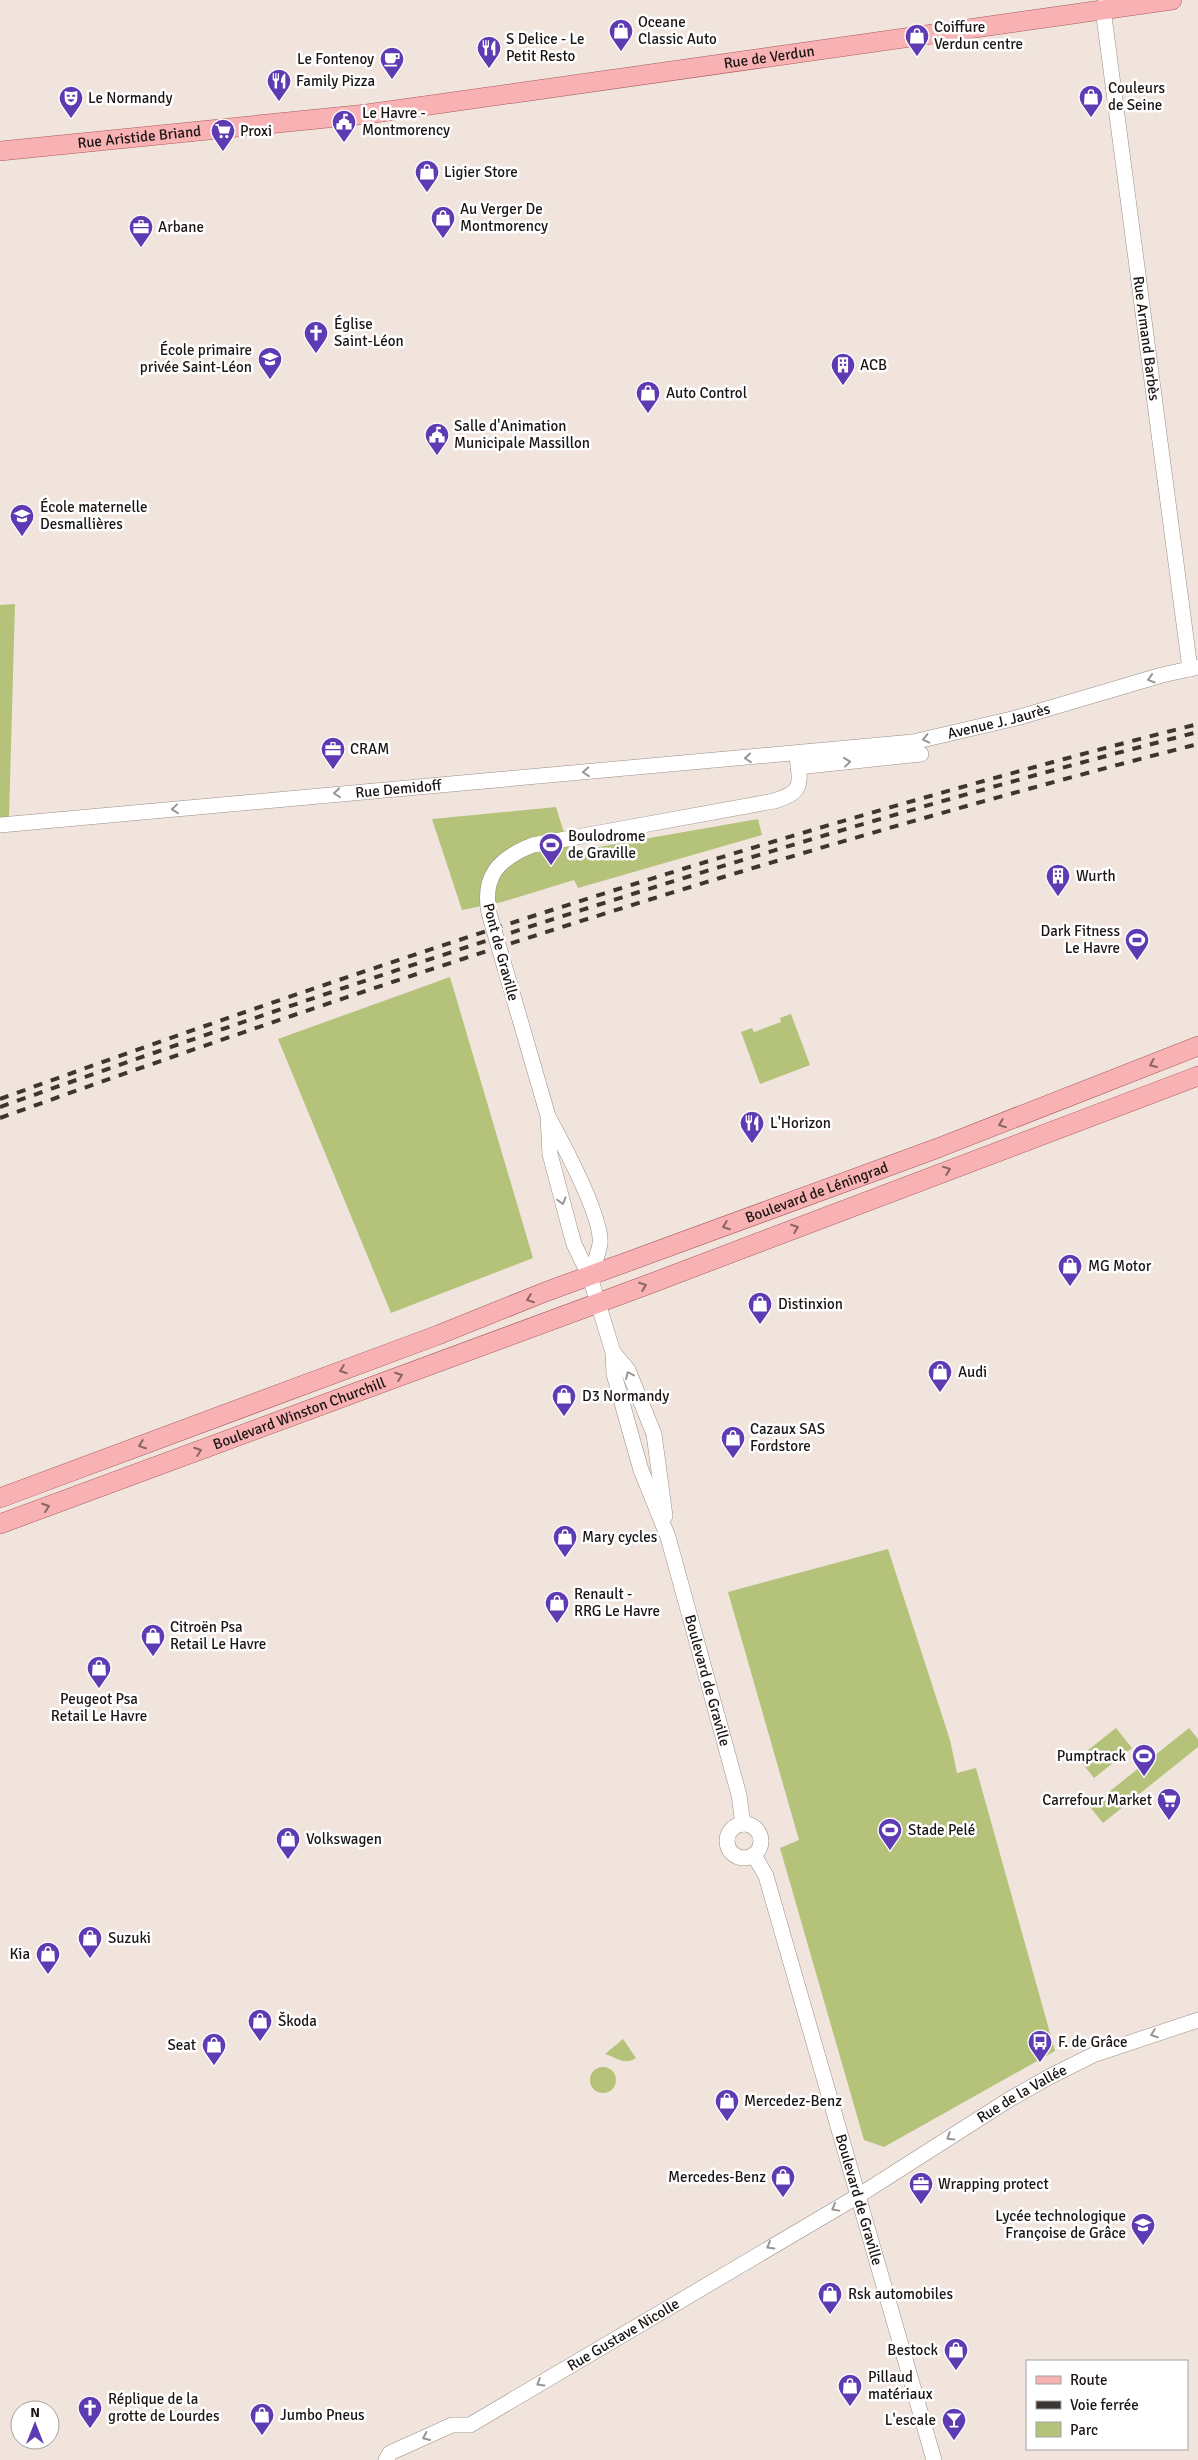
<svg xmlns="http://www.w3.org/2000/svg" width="1198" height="2460" font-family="Signika,sans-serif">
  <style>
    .green { fill: #b4c27a }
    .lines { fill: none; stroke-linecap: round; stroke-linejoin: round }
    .minor-casing { stroke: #9a8f87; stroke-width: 16 }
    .major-casing { stroke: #a75a5c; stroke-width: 20 }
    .minor { stroke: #fff; stroke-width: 15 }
    .major { stroke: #f8b2b4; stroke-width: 19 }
    .rail { stroke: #3c3633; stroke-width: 4; stroke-dasharray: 9 9; stroke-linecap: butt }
    .minor-bridge-casing { stroke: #9a8f87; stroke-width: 16; stroke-linecap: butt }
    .minor-bridge { stroke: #fff; stroke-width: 15 }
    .oneway { stroke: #989695 }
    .oneway2 { stroke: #8a6464 }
    .labels { text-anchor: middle; stroke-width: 5; stroke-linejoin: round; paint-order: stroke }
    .poi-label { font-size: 15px; fill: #1b1614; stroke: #fff; text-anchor: start }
    .street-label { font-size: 15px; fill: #1b1614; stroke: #fff }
  </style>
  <rect width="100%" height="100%" fill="#f1e4dd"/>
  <!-- green -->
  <g class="green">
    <path d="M15 604 9 817H0V605Z"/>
    <path d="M556 807 570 852 758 819 762 835 578 888 574 880 502 902 462 910 432 819Z"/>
    <path d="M450 977 533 1258 391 1313 278 1039Z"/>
    <path d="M791 1014 810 1065 760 1084 741 1032 752 1028 754 1032 781 1022 780 1018Z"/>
    <path d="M888 1549 950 1740 957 1773 976 1768 1055 2051 884 2147 864 2140 782 1855 780 1848 799 1840 728 1592Z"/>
    <path d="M1116 1728 1132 1748 1094 1778 1078 1758Z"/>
    <path d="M1189 1728 1198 1739V1747L1103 1823 1090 1807Z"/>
    <path d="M623 2039 636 2058C625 2066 616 2057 605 2054Z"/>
    <circle cx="603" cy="2080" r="13"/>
  </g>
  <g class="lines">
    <defs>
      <g id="minor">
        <path id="s1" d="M1107 0 1103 9 1190 669"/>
        <path d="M798 767 921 754"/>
        <path d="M774 801C803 792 801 785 797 757"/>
        <path id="s2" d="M0 825 913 742 1016 718 1162 675 1198 667"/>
        <path id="s3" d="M548 1116 550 1154 569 1226 574 1244 590 1277 613 1352 614 1374 633 1442 641 1470 668 1537 739 1795 743 1824"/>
        <path d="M550 1120C563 1144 603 1218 600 1244 598 1255 593 1267 590 1277"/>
        <path d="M613 1352 628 1370 654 1434 665 1516"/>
        <circle cx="744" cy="1841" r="17"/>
        <path id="s4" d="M754 1855 766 1876 934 2460"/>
        <path id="s5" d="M386 2460 390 2453 452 2425H470L858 2196 1010 2099 1049 2077 1093 2055 1198 2020"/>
      </g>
      <g id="major">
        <path id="s6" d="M0 151 367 114 1172 0"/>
        <path id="s7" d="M0 1498 438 1335 545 1292 938 1148 1198 1046"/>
        <path id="s8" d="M0 1524 644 1286 1198 1076"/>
      </g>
    </defs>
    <!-- minor casing -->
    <use href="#minor" class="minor-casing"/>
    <!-- major casing -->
    <use href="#major" class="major-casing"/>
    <!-- minor -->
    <use href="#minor" class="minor"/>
    <!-- major -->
    <use href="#major" class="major"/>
    <!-- rail -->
    <g class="rail">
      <path d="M0 1099C393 956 793 827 1198 724"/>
      <path d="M0 1107C394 967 792 836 1198 732"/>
      <path d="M0 1118C394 976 792 848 1198 744"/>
    </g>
    <defs>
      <path id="minor-bridge" d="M548 1116 489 913C482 876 499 858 533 845L774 801"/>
    </defs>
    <!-- minor-bridge casing -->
    <use href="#minor-bridge" class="minor-bridge-casing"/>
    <!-- minor-bridge -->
    <use href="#minor-bridge" class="minor-bridge"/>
  </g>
  <!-- one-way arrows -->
  <defs><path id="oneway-chevron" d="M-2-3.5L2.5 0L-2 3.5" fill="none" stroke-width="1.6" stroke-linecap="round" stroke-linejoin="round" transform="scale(1.25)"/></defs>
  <g class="oneway">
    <use href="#oneway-chevron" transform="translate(1151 679) rotate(163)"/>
    <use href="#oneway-chevron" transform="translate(926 739) rotate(167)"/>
    <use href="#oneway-chevron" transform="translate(748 758) rotate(175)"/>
    <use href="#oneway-chevron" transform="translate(847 762) rotate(-6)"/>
    <use href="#oneway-chevron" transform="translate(586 772) rotate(175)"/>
    <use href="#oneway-chevron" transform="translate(337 793) rotate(175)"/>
    <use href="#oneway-chevron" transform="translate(175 809) rotate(174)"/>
    <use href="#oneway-chevron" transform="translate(562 1201) rotate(75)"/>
    <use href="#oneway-chevron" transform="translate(629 1375) rotate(-115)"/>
    <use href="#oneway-chevron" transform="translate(1154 2034) rotate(160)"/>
    <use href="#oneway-chevron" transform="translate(950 2137) rotate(148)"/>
    <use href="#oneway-chevron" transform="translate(835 2208) rotate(151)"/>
    <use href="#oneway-chevron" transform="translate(770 2246) rotate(150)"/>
    <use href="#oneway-chevron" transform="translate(540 2383) rotate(149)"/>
    <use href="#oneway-chevron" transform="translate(426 2437) rotate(155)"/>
  </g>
  <g class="oneway2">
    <use href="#oneway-chevron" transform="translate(1153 1064) rotate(157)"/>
    <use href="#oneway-chevron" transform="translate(1002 1124) rotate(159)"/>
    <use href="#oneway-chevron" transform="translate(947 1170) rotate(-21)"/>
    <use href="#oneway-chevron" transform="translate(726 1226) rotate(159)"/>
    <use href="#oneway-chevron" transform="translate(795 1228) rotate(-21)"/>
    <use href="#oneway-chevron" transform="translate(643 1286) rotate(-21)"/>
    <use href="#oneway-chevron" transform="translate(530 1299) rotate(159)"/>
    <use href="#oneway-chevron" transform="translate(343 1370) rotate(160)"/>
    <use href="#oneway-chevron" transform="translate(399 1376) rotate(-20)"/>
    <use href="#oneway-chevron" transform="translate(142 1445) rotate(159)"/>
    <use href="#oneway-chevron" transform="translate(198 1451) rotate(-20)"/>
    <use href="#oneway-chevron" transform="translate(46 1507) rotate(-20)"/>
  </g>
  <!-- icons -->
  <defs>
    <symbol id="shop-pin" viewBox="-11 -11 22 30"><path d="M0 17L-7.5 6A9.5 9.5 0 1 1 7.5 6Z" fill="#5e3bb3" stroke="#fff"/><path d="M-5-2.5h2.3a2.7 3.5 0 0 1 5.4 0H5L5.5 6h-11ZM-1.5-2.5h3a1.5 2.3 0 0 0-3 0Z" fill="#fff"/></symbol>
    <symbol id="restaurant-pin" viewBox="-11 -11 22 30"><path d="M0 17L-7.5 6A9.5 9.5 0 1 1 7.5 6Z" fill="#5e3bb3" stroke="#fff"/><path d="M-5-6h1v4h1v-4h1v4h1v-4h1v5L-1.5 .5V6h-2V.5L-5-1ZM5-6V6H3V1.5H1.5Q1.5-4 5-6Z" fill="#fff"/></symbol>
    <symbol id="cafe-pin" viewBox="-11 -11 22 30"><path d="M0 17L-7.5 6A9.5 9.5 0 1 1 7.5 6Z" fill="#5e3bb3" stroke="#fff"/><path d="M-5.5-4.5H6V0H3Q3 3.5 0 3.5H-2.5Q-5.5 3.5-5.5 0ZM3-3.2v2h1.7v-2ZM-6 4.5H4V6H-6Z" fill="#fff"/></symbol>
    <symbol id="theatre-pin" viewBox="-11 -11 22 30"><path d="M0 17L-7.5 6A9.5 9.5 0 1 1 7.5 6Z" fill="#5e3bb3" stroke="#fff"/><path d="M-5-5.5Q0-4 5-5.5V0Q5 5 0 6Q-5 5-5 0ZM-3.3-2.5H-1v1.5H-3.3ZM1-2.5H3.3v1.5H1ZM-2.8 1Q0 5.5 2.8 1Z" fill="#fff"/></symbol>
    <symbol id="civic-pin" viewBox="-11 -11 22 30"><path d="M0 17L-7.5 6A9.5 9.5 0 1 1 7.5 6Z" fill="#5e3bb3" stroke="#fff"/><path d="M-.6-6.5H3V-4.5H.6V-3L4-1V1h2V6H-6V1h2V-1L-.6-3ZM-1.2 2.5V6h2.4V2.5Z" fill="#fff"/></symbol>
    <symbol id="supermarket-pin" viewBox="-11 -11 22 30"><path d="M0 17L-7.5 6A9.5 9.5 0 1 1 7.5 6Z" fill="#5e3bb3" stroke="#fff"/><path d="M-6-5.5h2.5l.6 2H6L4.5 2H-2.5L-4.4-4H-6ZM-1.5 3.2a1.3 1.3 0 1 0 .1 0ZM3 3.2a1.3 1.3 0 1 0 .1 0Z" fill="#fff"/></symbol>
    <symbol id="office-pin" viewBox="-11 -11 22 30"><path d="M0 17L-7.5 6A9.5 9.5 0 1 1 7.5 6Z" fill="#5e3bb3" stroke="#fff"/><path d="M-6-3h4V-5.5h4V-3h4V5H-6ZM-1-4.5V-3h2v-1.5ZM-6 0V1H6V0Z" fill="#fff"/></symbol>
    <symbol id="church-pin" viewBox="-11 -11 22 30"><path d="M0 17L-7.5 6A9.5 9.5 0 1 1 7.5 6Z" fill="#5e3bb3" stroke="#fff"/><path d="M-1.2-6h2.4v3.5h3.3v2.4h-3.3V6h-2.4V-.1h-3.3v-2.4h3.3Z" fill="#fff"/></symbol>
    <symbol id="school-pin" viewBox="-11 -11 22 30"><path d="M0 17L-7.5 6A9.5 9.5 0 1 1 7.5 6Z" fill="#5e3bb3" stroke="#fff"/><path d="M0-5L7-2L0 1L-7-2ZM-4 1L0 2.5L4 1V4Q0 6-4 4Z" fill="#fff"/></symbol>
    <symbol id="building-pin" viewBox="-11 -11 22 30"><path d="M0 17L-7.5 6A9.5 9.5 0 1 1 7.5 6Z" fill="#5e3bb3" stroke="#fff"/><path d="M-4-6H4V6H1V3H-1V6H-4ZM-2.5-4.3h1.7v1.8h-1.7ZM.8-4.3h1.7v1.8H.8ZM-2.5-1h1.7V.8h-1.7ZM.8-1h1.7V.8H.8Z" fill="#fff"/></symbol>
    <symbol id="stadium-pin" viewBox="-11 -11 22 30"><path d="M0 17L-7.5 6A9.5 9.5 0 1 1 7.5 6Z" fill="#5e3bb3" stroke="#fff"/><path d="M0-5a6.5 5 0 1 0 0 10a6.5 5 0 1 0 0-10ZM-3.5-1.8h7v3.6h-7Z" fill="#fff"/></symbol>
    <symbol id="bus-pin" viewBox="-11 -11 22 30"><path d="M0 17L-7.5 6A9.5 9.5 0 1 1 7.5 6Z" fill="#5e3bb3" stroke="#fff"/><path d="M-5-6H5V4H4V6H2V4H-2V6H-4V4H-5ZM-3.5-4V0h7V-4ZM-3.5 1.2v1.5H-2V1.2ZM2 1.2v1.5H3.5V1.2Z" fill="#fff"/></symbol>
    <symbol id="bar-pin" viewBox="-11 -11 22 30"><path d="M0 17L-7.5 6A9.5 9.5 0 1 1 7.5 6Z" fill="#5e3bb3" stroke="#fff"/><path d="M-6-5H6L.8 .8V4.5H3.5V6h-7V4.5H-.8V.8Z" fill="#fff"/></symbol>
  </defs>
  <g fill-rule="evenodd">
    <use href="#shop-pin" x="607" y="17" width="28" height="38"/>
    <use href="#shop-pin" x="903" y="22" width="28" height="38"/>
    <use href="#restaurant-pin" x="475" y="34" width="28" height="38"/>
    <use href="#cafe-pin" x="378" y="45" width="28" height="38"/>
    <use href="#restaurant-pin" x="265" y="67" width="28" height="38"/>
    <use href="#shop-pin" x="1077" y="83" width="28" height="38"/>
    <use href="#theatre-pin" x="57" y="84" width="28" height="38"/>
    <use href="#civic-pin" x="330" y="108" width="28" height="38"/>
    <use href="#supermarket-pin" x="209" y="117" width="28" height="38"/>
    <use href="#shop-pin" x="413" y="158" width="28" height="38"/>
    <use href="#shop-pin" x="429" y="204" width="28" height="38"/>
    <use href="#office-pin" x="127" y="213" width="28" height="38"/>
    <use href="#church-pin" x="302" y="319" width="28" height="38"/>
    <use href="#school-pin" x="256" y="345" width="28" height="38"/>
    <use href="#building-pin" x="829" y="351" width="28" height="38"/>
    <use href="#shop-pin" x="634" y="379" width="28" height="38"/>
    <use href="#civic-pin" x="423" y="421" width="28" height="38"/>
    <use href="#school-pin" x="8" y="502" width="28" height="38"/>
    <use href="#office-pin" x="319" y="735" width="28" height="38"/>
    <use href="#stadium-pin" x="537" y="831" width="28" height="38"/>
    <use href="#building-pin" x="1044" y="862" width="28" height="38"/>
    <use href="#stadium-pin" x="1123" y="926" width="28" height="38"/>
    <use href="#restaurant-pin" x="738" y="1109" width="28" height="38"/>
    <use href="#shop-pin" x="1056" y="1252" width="28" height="38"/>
    <use href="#shop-pin" x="746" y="1290" width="28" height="38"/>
    <use href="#shop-pin" x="926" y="1358" width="28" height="38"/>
    <use href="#shop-pin" x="550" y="1382" width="28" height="38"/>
    <use href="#shop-pin" x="719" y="1424" width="28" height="38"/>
    <use href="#shop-pin" x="551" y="1523" width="28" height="38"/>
    <use href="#shop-pin" x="543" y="1589" width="28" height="38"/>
    <use href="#shop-pin" x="139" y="1622" width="28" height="38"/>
    <use href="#shop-pin" x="85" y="1654" width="28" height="38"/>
    <use href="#stadium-pin" x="1130" y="1742" width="28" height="38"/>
    <use href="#supermarket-pin" x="1155" y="1786" width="28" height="38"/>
    <use href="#stadium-pin" x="876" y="1816" width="28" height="38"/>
    <use href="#shop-pin" x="274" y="1825" width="28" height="38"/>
    <use href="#shop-pin" x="76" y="1924" width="28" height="38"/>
    <use href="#shop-pin" x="34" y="1940" width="28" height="38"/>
    <use href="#shop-pin" x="246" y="2007" width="28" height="38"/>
    <use href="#bus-pin" x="1026" y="2028" width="28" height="38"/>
    <use href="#shop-pin" x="200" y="2031" width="28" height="38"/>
    <use href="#shop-pin" x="713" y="2087" width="28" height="38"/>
    <use href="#shop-pin" x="769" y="2163" width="28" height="38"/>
    <use href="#office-pin" x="907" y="2170" width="28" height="38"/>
    <use href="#school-pin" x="1129" y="2211" width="28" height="38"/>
    <use href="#shop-pin" x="816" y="2280" width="28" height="38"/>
    <use href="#shop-pin" x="942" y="2336" width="28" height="38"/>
    <use href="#shop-pin" x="836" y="2372" width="28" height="38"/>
    <use href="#church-pin" x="76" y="2394" width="28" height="38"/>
    <use href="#shop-pin" x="248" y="2401" width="28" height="38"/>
    <use href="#bar-pin" x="940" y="2406" width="28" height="38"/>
  </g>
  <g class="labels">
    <!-- poi labels -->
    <g class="poi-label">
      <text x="638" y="27">Oceane<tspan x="638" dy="17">Classic Auto</tspan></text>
      <text x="934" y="32">Coiffure<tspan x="934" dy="17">Verdun centre</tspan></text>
      <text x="506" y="44">S Delice - Le<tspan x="506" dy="17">Petit Resto</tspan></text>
      <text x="374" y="64" text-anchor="end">Le Fontenoy</text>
      <text x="296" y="86">Family Pizza</text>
      <text x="1108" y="93">Couleurs<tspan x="1108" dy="17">de Seine</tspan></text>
      <text x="88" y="103">Le Normandy</text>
      <text x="362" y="118">Le Havre -<tspan x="362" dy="17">Montmorency</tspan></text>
      <text x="240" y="136">Proxi</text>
      <text x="444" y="177">Ligier Store</text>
      <text x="460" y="214">Au Verger De<tspan x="460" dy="17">Montmorency</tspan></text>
      <text x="158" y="232">Arbane</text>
      <text x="334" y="329">Église<tspan x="334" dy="17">Saint-Léon</tspan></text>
      <text x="252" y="355" text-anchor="end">École primaire<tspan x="252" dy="17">privée Saint-Léon</tspan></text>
      <text x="860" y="370">ACB</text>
      <text x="666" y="398">Auto Control</text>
      <text x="454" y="431">Salle d'Animation<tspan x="454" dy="17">Municipale Massillon</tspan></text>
      <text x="40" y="512">École maternelle<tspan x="40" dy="17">Desmallières</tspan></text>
      <text x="350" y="754">CRAM</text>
      <text x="568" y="841">Boulodrome<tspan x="568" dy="17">de Graville</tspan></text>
      <text x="1076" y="881">Wurth</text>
      <text x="1120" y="936" text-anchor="end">Dark Fitness<tspan x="1120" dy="17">Le Havre</tspan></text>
      <text x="770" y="1128">L'Horizon</text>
      <text x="1088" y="1271">MG Motor</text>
      <text x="778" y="1309">Distinxion</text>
      <text x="958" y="1377">Audi</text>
      <text x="582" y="1401">D3 Normandy</text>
      <text x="750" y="1434">Cazaux SAS<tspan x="750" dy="17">Fordstore</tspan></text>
      <text x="582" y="1542">Mary cycles</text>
      <text x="574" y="1599">Renault -<tspan x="574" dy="17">RRG Le Havre</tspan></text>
      <text x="170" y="1632">Citroën Psa<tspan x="170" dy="17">Retail Le Havre</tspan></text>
      <text x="99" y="1704" text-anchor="middle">Peugeot Psa<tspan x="99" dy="17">Retail Le Havre</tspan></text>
      <text x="1126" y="1761" text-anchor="end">Pumptrack</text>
      <text x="1152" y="1805" text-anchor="end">Carrefour Market</text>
      <text x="908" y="1835">Stade Pelé</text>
      <text x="306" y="1844">Volkswagen</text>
      <text x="108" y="1943">Suzuki</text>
      <text x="30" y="1959" text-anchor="end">Kia</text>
      <text x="278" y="2026">Škoda</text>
      <text x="1058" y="2047">F. de Grâce</text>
      <text x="196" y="2050" text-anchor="end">Seat</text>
      <text x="744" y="2106">Mercedez-Benz</text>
      <text x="766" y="2182" text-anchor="end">Mercedes-Benz</text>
      <text x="938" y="2189">Wrapping protect</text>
      <text x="1126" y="2221" text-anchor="end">Lycée technologique<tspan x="1126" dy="17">Françoise de Grâce</tspan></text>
      <text x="848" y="2299">Rsk automobiles</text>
      <text x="938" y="2355" text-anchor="end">Bestock</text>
      <text x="868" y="2382">Pillaud<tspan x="868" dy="17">matériaux</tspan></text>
      <text x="108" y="2404">Réplique de la<tspan x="108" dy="17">grotte de Lourdes</tspan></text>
      <text x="280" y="2420">Jumbo Pneus</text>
      <text x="936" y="2425" text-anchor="end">L'escale</text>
    </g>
    <!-- street labels -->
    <g class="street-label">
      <text dy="5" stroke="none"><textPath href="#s6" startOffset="775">Rue de Verdun</textPath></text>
      <text dy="5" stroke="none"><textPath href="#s6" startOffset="140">Rue Aristide Briand</textPath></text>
      <text dy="5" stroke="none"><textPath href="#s1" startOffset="342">Rue Armand Barbès</textPath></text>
      <text dy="5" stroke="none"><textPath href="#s2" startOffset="1005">Avenue J. Jaurès</textPath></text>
      <text dy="5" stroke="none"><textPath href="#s2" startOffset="400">Rue Demidoff</textPath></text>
      <text transform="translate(501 952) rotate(75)" y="5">Pont de Graville</text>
      <text dy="5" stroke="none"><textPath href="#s7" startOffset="872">Boulevard de Léningrad</textPath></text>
      <text dy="5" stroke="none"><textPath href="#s8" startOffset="319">Boulevard Winston Churchill</textPath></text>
      <text dy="5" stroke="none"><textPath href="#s3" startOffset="589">Boulevard de Graville</textPath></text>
      <text dy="5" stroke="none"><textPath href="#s5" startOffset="738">Rue de la Vallée</textPath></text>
      <text dy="5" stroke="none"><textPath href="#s4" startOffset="361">Boulevard de Graville</textPath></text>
      <text dy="5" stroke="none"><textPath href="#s5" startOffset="272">Rue Gustave Nicolle</textPath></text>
    </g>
  </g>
  <!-- legend -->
  <rect x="1026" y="2360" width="162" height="90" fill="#ffffff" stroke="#a4a2a1"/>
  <rect x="1036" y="2376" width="25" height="8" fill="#f8b2b4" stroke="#a4a2a1"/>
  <text x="1070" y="2385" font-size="15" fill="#1b1614">Route</text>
  <rect x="1036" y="2401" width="25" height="8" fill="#3c3633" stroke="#a4a2a1"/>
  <text x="1070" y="2410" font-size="15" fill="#1b1614">Voie ferrée</text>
  <rect x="1036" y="2422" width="25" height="15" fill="#b4c27a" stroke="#a4a2a1"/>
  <text x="1070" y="2435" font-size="15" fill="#1b1614">Parc</text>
  <!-- north arrow -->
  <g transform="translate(35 2425)"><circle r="24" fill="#ffffff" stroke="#a4a2a1"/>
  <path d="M0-4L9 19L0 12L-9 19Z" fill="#5e3bb3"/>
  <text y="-8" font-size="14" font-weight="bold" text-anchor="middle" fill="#1b1614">N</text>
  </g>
</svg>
